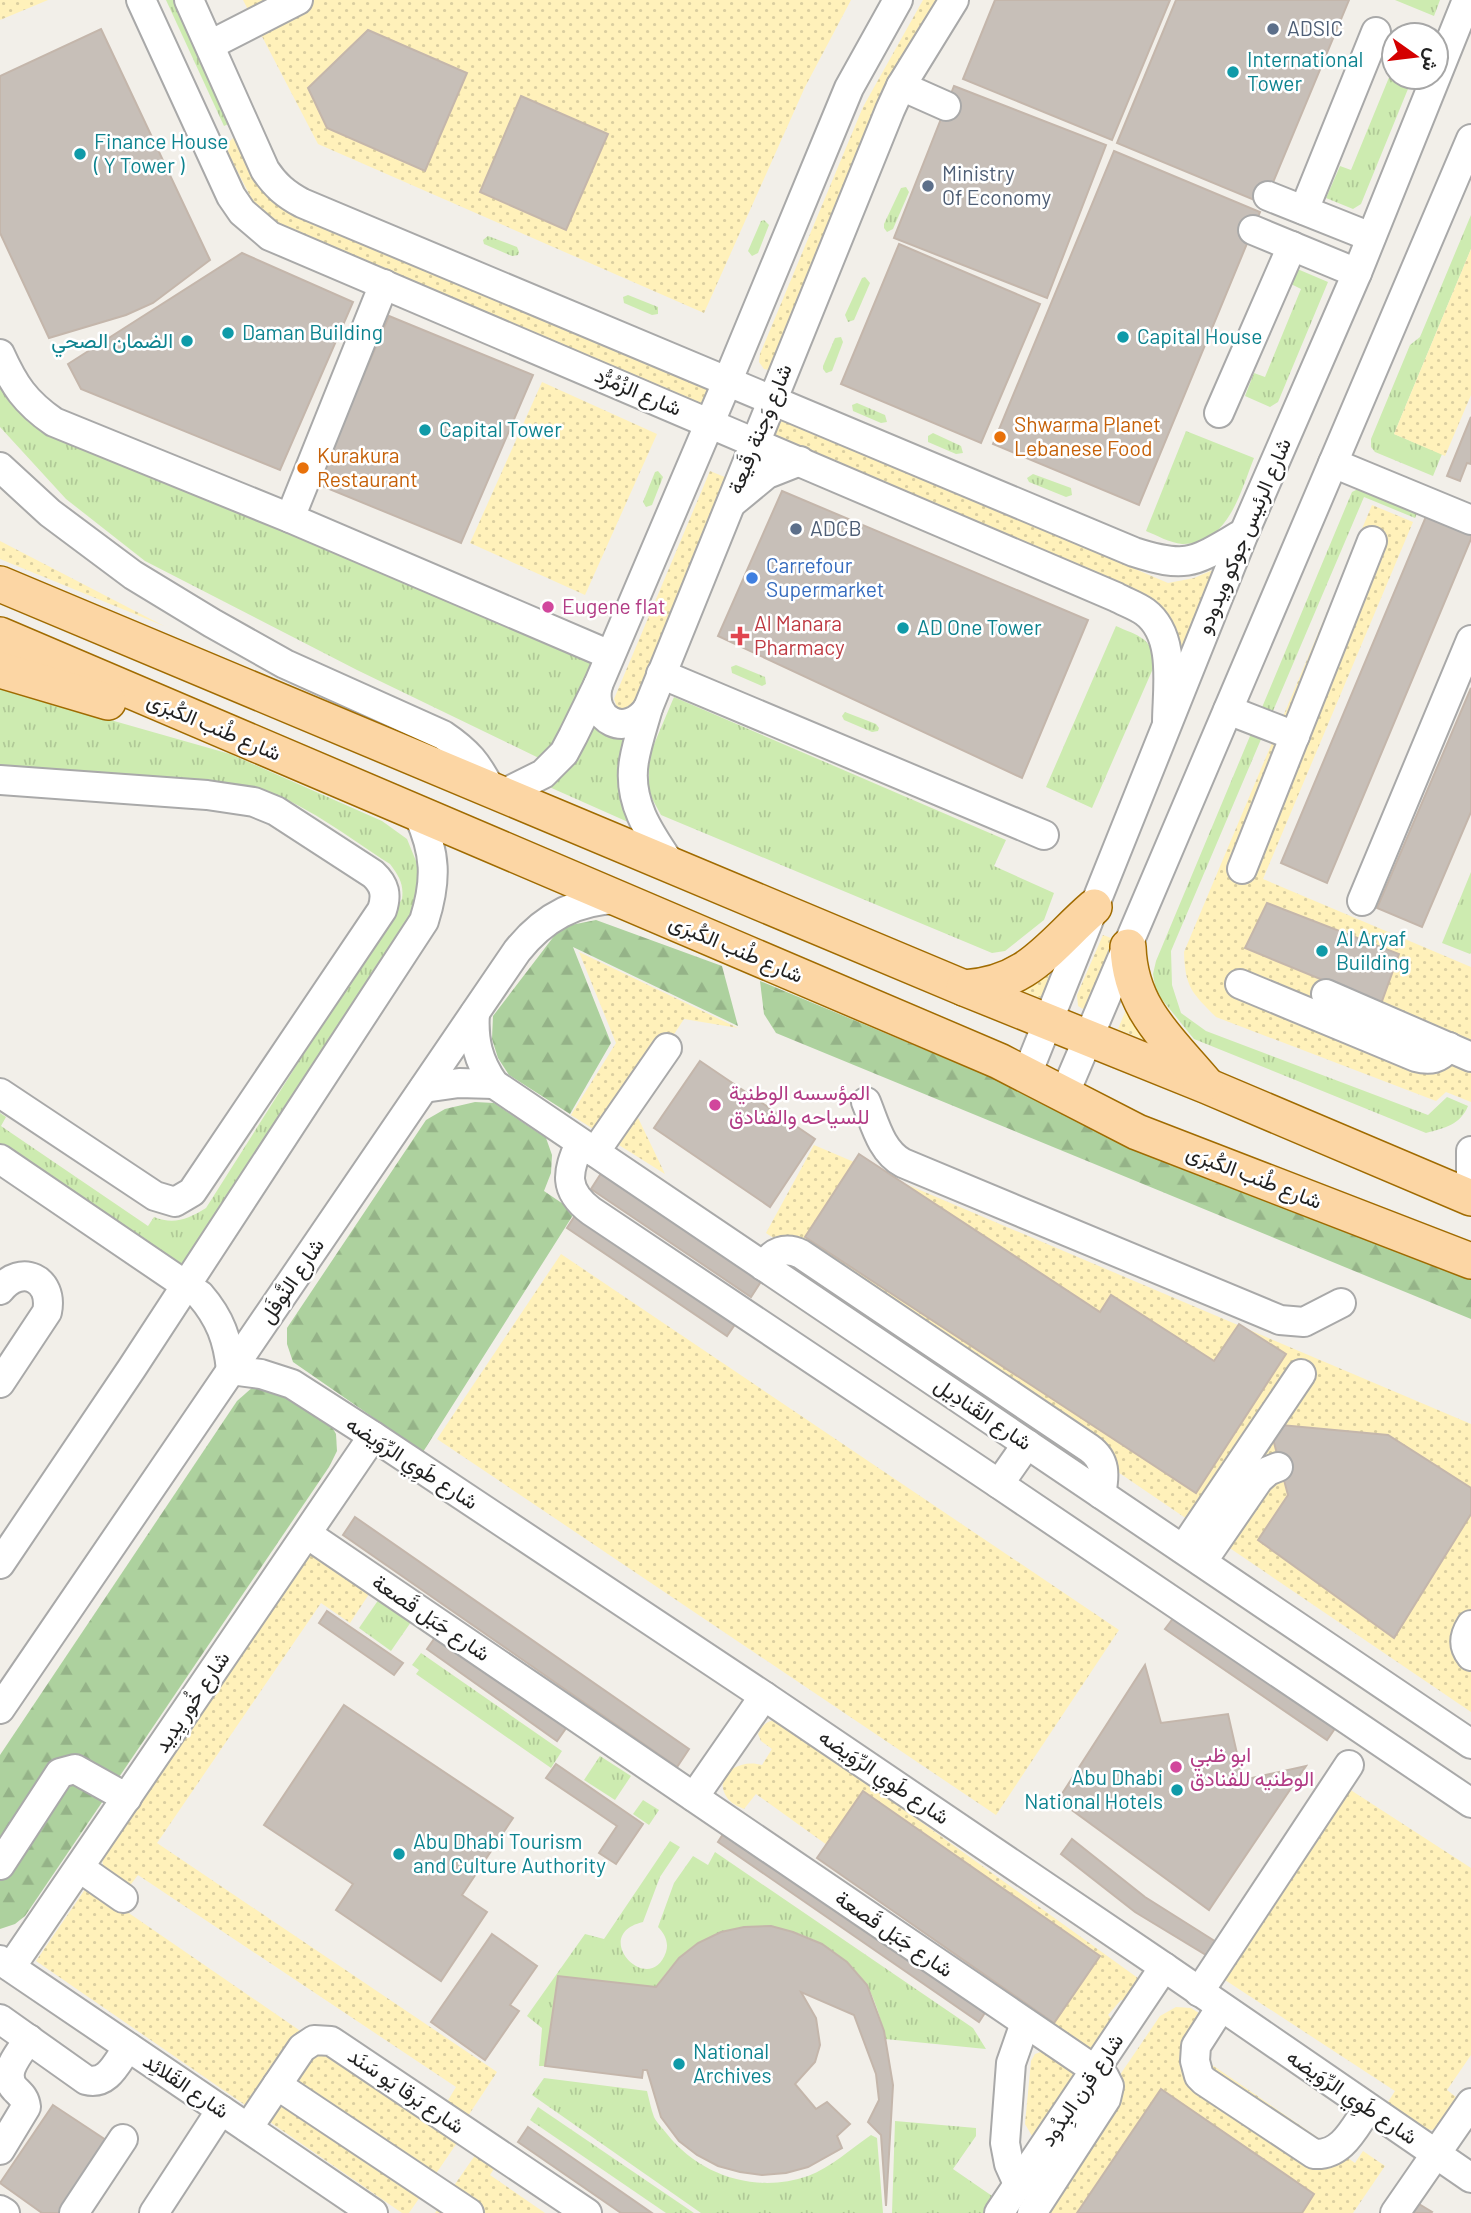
<svg xmlns="http://www.w3.org/2000/svg" width="1471" height="2213" font-family="Barlow,Vazirmatn,sans-serif">
  <style>
    .grass { fill: url(#grass-tufts) }
    .forest { fill: url(#forest-firs) }
    .sand { fill: url(#sand-dots) }
    .building { fill: #c7bfb8; stroke: #c4b6ab; stroke-width: 2 }
    .lines { fill: none; stroke-linecap: round; stroke-linejoin: round }
    .minor-casing { stroke: #a9a9a9; stroke-width: 32 }
    .major-casing { stroke: #a06b00; stroke-width: 38 }
    .minor { stroke: #fff; stroke-width: 28 }
    .major { stroke: #fcd6a4; stroke-width: 35 }
    .service-dot { fill: #5c6f8a; stroke: #fff; stroke-width: 2.5 }
    .culture-dot { fill: #0f9aa8; stroke: #fff; stroke-width: 2.5 }
    .food-dot { fill: #e8710a; stroke: #fff; stroke-width: 2.5 }
    .shop-dot { fill: #3f7fe0; stroke: #fff; stroke-width: 2.5 }
    .hotel-dot { fill: #d1479c; stroke: #fff; stroke-width: 2.5 }
    .health-dot { fill: #e0444e; stroke: #fff; stroke-width: 2.5 }
    .labels { text-anchor: middle; stroke-width: 5; stroke-linejoin: round; paint-order: stroke }
    .service-label { font-size: 21px; fill: #4e5e75; stroke: #fff; text-anchor: start }
    .culture-label { font-size: 21px; fill: #0d838f; stroke: #fff; text-anchor: start }
    .street-label { font-size: 21px; fill: #222; stroke: #fff }
    .food-label { font-size: 21px; fill: #c56008; stroke: #fff; text-anchor: start }
    .shop-label { font-size: 21px; fill: #366cbe; stroke: #fff; text-anchor: start }
    .hotel-label { font-size: 21px; fill: #b23c85; stroke: #fff; text-anchor: start }
    .health-label { font-size: 21px; fill: #be3a42; stroke: #fff; text-anchor: start }
  </style>
  <defs>
    <pattern id="grass-tufts" width="24" height="20" patternUnits="userSpaceOnUse" patternTransform="scale(1.75)"><rect width="24" height="20" fill="#cdebb0"/><path d="M3 7l-1-3M5 7V3M7 7l1-3M15 17l-1-3M17 17v-4M19 17l1-3" fill="none" stroke="#b0c997"/></pattern>
    <pattern id="forest-firs" width="22" height="20" patternUnits="userSpaceOnUse" patternTransform="scale(1.75)"><rect width="22" height="20" fill="#add19e"/><path d="M5 1l3.5 6h-7zM16 11l3.5 6h-7z" fill="#95b388"/></pattern>
    <pattern id="sand-dots" width="8" height="8" patternUnits="userSpaceOnUse" patternTransform="scale(1.75)"><rect width="8" height="8" fill="#fff1ba"/><path d="M2 2h.1M6 6h.1" fill="none" stroke="#dacea0" stroke-width="1.8" stroke-linecap="round"/></pattern>
  </defs>
  <rect width="100%" height="100%" fill="#f2efe9"/>
  <!-- grass -->
  <g class="grass">
    <path d="M166 0H182L237 120 224 126Z"/>
    <path d="M1395 0H1440L1434 16Z"/>
    <path d="M1390 75 1410 84 1361 204 1353 209 1326 198 1340 166 1351 170Z"/>
    <path d="M906 187 909 192 893 229 887 232 884 228V224L901 188Z"/>
    <path d="M1471 215V249L1394 434 1442 454 1433 476 1375 452 1371 447V439L1410 345 1420 337Z"/>
    <path d="M764 220 769 225 758 253 752 256 748 251 761 221Z"/>
    <path d="M488 236 517 247 519 252 518 255 512 256 484 244 483 240Z"/>
    <path d="M1295 268 1328 282 1278 402 1270 407 1245 396 1254 373 1265 377 1301 289 1289 283Z"/>
    <path d="M865 277 870 283 854 320 848 322 845 315 862 278Z"/>
    <path d="M628 295 658 307V314L652 315 624 303 623 297Z"/>
    <path d="M841 337 843 342 832 371 826 373 823 369V366L835 338Z"/>
    <path d="M0 367 9 387 592 658 597 668 545 761 357 670 145 561 66 499 0 427Z"/>
    <path d="M857 403 885 415 887 422 881 423 853 411 852 405Z"/>
    <path d="M1186 431 1254 458C1240 493 1228 545 1182 544 1170 543 1156 535 1146 531Z"/>
    <path d="M933 433 961 446 963 453 956 454 928 442V436Z"/>
    <path d="M658 471 663 477 652 505 646 507 643 502 655 472Z"/>
    <path d="M1033 474 1071 488 1072 495 1066 497 1029 482 1027 478Z"/>
    <path d="M1362 487 1418 511 1415 518 1364 497 1171 951 1172 985 1181 1013 1206 1031 1428 1115 1447 1097 1468 1106C1460 1125 1445 1128 1426 1133L1194 1039 1156 992 1153 974 1156 961 1352 492Z"/>
    <path d="M1116 626C1138 636 1152 637 1155 664L1092 808 1046 787Z"/>
    <path d="M736 665 765 677 766 684 762 686 732 673 731 667Z"/>
    <path d="M0 682 86 713 230 754 382 821 407 839 416 861 421 889 416 911 182 1270 0 1148V1113L6 1117 1 1126 148 1226 154 1217C174 1225 188 1219 206 1208L402 899C404 884 399 876 390 864 345 835 303 801 251 786L0 765Z"/>
    <path d="M674 697 1006 840 994 866 1054 893 1044 920 1005 951 992 953 661 815 649 793V756Z"/>
    <path d="M845 712 876 724 879 728 878 731 872 732 844 720 842 716Z"/>
    <path d="M600 713 630 732 637 826 547 786C576 765 587 747 600 713Z"/>
    <path d="M1471 872V953L1470 954 1442 943Z"/>
    <path d="M379 1599 411 1622 391 1651 359 1628Z"/>
    <path d="M421 1653 562 1751 551 1768 416 1674 419 1670 412 1665Z"/>
    <path d="M600 1756 631 1776 615 1800 584 1780Z"/>
    <path d="M643 1800 659 1810 649 1825 633 1814Z"/>
    <path d="M670 1841 680 1847 660 1877 643 1922C588 1935 650 1999 666 1952 669 1943 665 1934 658 1927L674 1883 693 1856 708 1865 715 1852 973 2028 986 2049 885 2039C883 2025 874 1996 866 1984 836 1940 772 1913 720 1933 692 1943 672 1963 656 1987L558 1976 545 2066H539L542 2028 527 2016 585 1934 604 1939Z"/>
    <path d="M544 2078 647 2091C649 2099 651 2109 654 2117 657 2123 663 2129 667 2134 700 2176 757 2194 808 2176 830 2168 852 2148 871 2135L877 2138 883 2213H701L532 2095Z"/>
    <path d="M538 2107 694 2213H666L530 2120Z"/>
    <path d="M895 2121 976 2128V2136L953 2169 995 2198 985 2213H892Z"/>
  </g>
  <!-- forest -->
  <g class="forest">
    <path d="M596 920 722 966 738 1026 573 947 611 1043 570 1114 509 1075 498 1058 492 1039 493 1016 561 927Z"/>
    <path d="M760 981 1471 1277V1319L776 1033 764 1014Z"/>
    <path d="M475 1102 494 1103 546 1138 552 1155 551 1173 544 1191 575 1212 423 1452 293 1362 287 1344V1328L426 1120 445 1109Z"/>
    <path d="M254 1386 278 1387 328 1420 336 1434 337 1451 329 1467 25 1916 15 1924 0 1929V1755L237 1401Z"/>
  </g>
  <!-- sand -->
  <g class="sand">
    <path d="M0 0H48L0 20Z"/>
    <path d="M243 0H851L805 87 704 313 318 144Z"/>
    <path d="M923 0H946L773 371 764 369 759 362 760 354 863 107Z"/>
    <path d="M236 135 277 200 712 387 709 411 261 217 228 153V143Z"/>
    <path d="M1471 249V395L1445 456 1394 434Z"/>
    <path d="M542 382 657 434 585 595 470 543Z"/>
    <path d="M786 420 1168 583 1194 578 1220 567 1183 653 1176 629 1159 606 779 444 773 435 779 422Z"/>
    <path d="M710 471 732 480 635 710H618L614 699Z"/>
    <path d="M1372 505 1413 522 1263 879 1471 967V1102L1446 1092 1436 1101 1216 1017C1192 993 1185 987 1184 952Z"/>
    <path d="M0 541 164 626 0 559Z"/>
    <path d="M1103 935 1119 941 1088 1008 1083 1009 1078 1006 1077 995Z"/>
    <path d="M1077 943 1053 1003 1010 986Z"/>
    <path d="M579 952 738 1028 684 1019 630 1101 665 1174 571 1115 616 1043Z"/>
    <path d="M1133 993 1173 1052 1118 1029Z"/>
    <path d="M814 1145 1471 1424V1712L766 1233Z"/>
    <path d="M561 1254 1119 1630 996 1815 437 1439Z"/>
    <path d="M307 1555 321 1558 371 1591 350 1623 321 1603 157 1843 497 2072 468 2116 447 2102 456 2087 138 1875 128 1888C109 1875 98 1873 104 1847Z"/>
    <path d="M778 1719 1142 1981 1129 2003 1121 2000 1108 2015 1114 2021 1110 2048 1087 2052 1004 1990 1012 1978 756 1794 744 1809C737 1806 730 1803 726 1796 713 1775 740 1758 762 1765L772 1749 761 1741 758 1734C763 1724 767 1721 778 1719Z"/>
    <path d="M1346 1787 1471 1868V2055L1447 2090 1461 2101C1457 2108 1452 2118 1445 2124 1428 2141 1401 2115 1386 2105L1395 2091 1222 1978Z"/>
    <path d="M88 1885 459 2140 409 2213H402L36 1961Z"/>
    <path d="M1176 2007 1191 2008 1205 2017 1186 2047 1355 2163 1363 2151 1385 2166 1353 2213H1047L1108 2123 1094 2113 1160 2016Z"/>
    <path d="M1046 2050 1072 2071 1075 2079 1040 2137 1032 2136 1025 2124 1031 2061 1035 2054Z"/>
    <path d="M478 2151 497 2164 490 2175 545 2213H435Z"/>
  </g>
  <!-- building -->
  <g class="building">
    <path d="M995 0H1170L1112 140 963 79Z"/>
    <path d="M1176 0H1349L1264 204 1117 143Z"/>
    <path d="M101 29 210 260 153 303 126 315 49 338 0 233V76Z"/>
    <path d="M368 30 467 73 425 171 327 128 308 88Z"/>
    <path d="M954 86 1106 145 1047 298 894 238Z"/>
    <path d="M521 96 608 134 566 230 480 192Z"/>
    <path d="M1114 151 1260 212 1139 505 993 444Z"/>
    <path d="M899 244 1040 304 981 443 841 384Z"/>
    <path d="M242 253 353 302 280 470 81 389 68 364Z"/>
    <path d="M389 316 533 375 461 543 317 484Z"/>
    <path d="M1471 417V464L1467 463 1460 481 1447 476Z"/>
    <path d="M782 491 1088 620 1022 778 718 636Z"/>
    <path d="M1427 514 1471 533V539L1327 883 1281 863Z"/>
    <path d="M1471 688V812L1422 927 1377 908Z"/>
    <path d="M1267 903 1399 954 1381 1004 1245 948Z"/>
    <path d="M700 1061 815 1139 770 1207 654 1128Z"/>
    <path d="M859 1154 1100 1312 1111 1295 1214 1361 1239 1324 1286 1354 1196 1493 805 1237Z"/>
    <path d="M602 1172 762 1280 751 1297 591 1189Z"/>
    <path d="M578 1211 738 1320 727 1336 567 1228Z"/>
    <path d="M1269 1424 1388 1435 1471 1488V1514L1394 1638 1258 1540 1288 1495Z"/>
    <path d="M355 1517 689 1749 677 1767 343 1535Z"/>
    <path d="M327 1611 403 1663 394 1675 319 1623Z"/>
    <path d="M1177 1613 1338 1724 1327 1740 1165 1629Z"/>
    <path d="M439 1632 569 1724 557 1741 427 1649Z"/>
    <path d="M1145 1665 1161 1723 1228 1714 1243 1780 1306 1766 1209 1910 1058 1800Z"/>
    <path d="M344 1705 513 1818 462 1895 487 1912 441 1981 336 1910 353 1884 264 1825Z"/>
    <path d="M556 1764 643 1824 616 1864 599 1853 617 1826 546 1778Z"/>
    <path d="M863 1791 1100 1956 1054 2023 817 1858Z"/>
    <path d="M727 1828 988 2008 979 2022 718 1842Z"/>
    <path d="M1072 1839 1145 1897 1229 1950 1221 1964 1135 1912 1061 1854Z"/>
    <path d="M771 1926 793 1932 822 1944 847 1962 867 1985 884 2031 893 2085 886 2206 881 2135 868 2122 879 2100 876 2074 854 2015 801 1992 816 2018 820 2045 815 2062 795 2084 816 2109 827 2102 850 2124 837 2136 842 2148 808 2167 786 2173 762 2175 740 2172 718 2166 697 2155 679 2141 661 2117 647 2070H643L642 2078 545 2066 558 1976 656 1987 679 1958 698 1943 721 1932 744 1927Z"/>
    <path d="M492 1934 537 1966 510 2005 519 2011 485 2060 431 2022Z"/>
    <path d="M1161 2089 1314 2194 1302 2213H1077Z"/>
    <path d="M53 2105 109 2142 61 2213H42L0 2183Z"/>
    <path d="M528 2127 652 2213H621L518 2142Z"/>
    <path d="M1419 2204 1432 2212 1431 2213H1413Z"/>
  </g>
  <g class="lines">
    <defs>
      <g id="minor">
        <path d="M141 0 231 196 242 212 270 236 1116 597C1125 602 1137 606 1145 612 1177 636 1167 689 1167 723"/>
        <path d="M189 0 265 170C275 185 285 194 302 203L1134 552C1190 570 1195 561 1244 533"/>
        <path d="M210 45 298 0"/>
        <path d="M901 86 946 106"/>
        <path d="M1268 196 1371 237"/>
        <path d="M1304 210 1376 32"/>
        <path d="M1253 230 1357 273"/>
        <path d="M0 354C14 385 25 402 54 422L290 518 610 655"/>
        <path d="M1219 413 1292 246"/>
        <path d="M1333 463 1471 520"/>
        <path d="M0 467 50 513 133 575 212 623 285 664 443 735C468 752 477 763 491 790"/>
        <path d="M733 502 767 474 800 461"/>
        <path d="M290 518 384 284"/>
        <path d="M661 674 1044 835"/>
        <path d="M598 685C589 721 627 739 648 708"/>
        <path d="M1228 710 1295 736"/>
        <path d="M0 780 207 795 254 802 276 811 373 874C385 885 387 895 382 910L192 1192 175 1202 155 1196 0 1093"/>
        <path d="M501 795 543 774 564 753 573 736 598 685 728 380 849 88 898 0"/>
        <path d="M672 866C650 834 627 802 634 761 637 743 643 726 648 708L890 110 901 86 954 0"/>
        <path d="M1242 869 1372 541"/>
        <path d="M1362 901 1471 640"/>
        <path d="M1240 984 1416 1057C1430 1061 1439 1059 1449 1047"/>
        <path d="M1326 994 1471 1057"/>
        <path d="M475 1013C473 1040 478 1061 494 1084L1471 1744"/>
        <path d="M1027 1074 1244 533 1357 273 1467 0"/>
        <path d="M424 1088 459 1083 494 1084"/>
        <path d="M1064 1095 1471 139"/>
        <path d="M866 1102C875 1124 881 1151 903 1163L1280 1320 1304 1322 1341 1303"/>
        <path d="M580 1143C567 1172 563 1190 591 1211L999 1484 1471 1803"/>
        <path d="M1471 1151V1180"/>
        <path d="M595 1152 667 1048"/>
        <path d="M0 1159 200 1295C220 1318 228 1340 231 1370L261 1374 292 1384 373 1436 764 1696 1164 1967 1471 2178"/>
        <path d="M763 1266C773 1252 785 1246 801 1254L1089 1448C1106 1460 1105 1475 1101 1494"/>
        <path d="M0 1290C21 1263 54 1279 47 1312L0 1383"/>
        <path d="M999 1484 1027 1444"/>
        <path d="M307 1534 1104 2076 1109 2086 1106 2099 1032 2213"/>
        <path d="M1183 1549 1301 1374"/>
        <path d="M1202 1562 1259 1479 1268 1471 1278 1467"/>
        <path d="M0 1564 132 1368 424 921C437 880 436 853 418 814"/>
        <path d="M1471 1625C1464 1636 1463 1646 1471 1656"/>
        <path d="M0 1709 517 951C543 918 575 900 618 899"/>
        <path d="M694 1797 764 1696"/>
        <path d="M0 1865 60 1773 75 1769 127 1798"/>
        <path d="M80 1868 123 1898"/>
        <path d="M0 1960 373 2213"/>
        <path d="M11 1967 373 1436"/>
        <path d="M1199 1992 1349 1765"/>
        <path d="M1221 2007 1196 2046 1195 2061 1199 2076 1204 2081 1314 2154C1342 2156 1354 2128 1368 2108"/>
        <path d="M0 2019 86 2080C108 2086 117 2062 128 2047"/>
        <path d="M277 2085 469 2213"/>
        <path d="M248 2128 302 2048 314 2040 331 2041 587 2213"/>
        <path d="M0 2150 26 2107C25 2098 21 2095 15 2089 0 2073 20 2053 29 2039"/>
        <path d="M1018 2184 1009 2164 1005 2143 1011 2063 1025 2023"/>
        <path d="M0 2210 5 2213"/>
        <path d="M74 2213 123 2139"/>
        <path d="M154 2213 221 2110"/>
        <path d="M999 2213 1164 1967"/>
        <path d="M1395 2213 1471 2103"/>
      </g>
      <g id="major">
        <path d="M0 584 964 988 1207 1086 1471 1198"/>
        <path d="M0 635 999 1061 1137 1132 1471 1261"/>
        <path d="M0 670 108 702"/>
        <path d="M1128 947C1130 1008 1168 1039 1205 1083"/>
        <path d="M964 988C1029 984 1050 945 1094 907"/>
      </g>
    </defs>
    <!-- minor casing -->
    <use href="#minor" class="minor-casing"/>
    <!-- major casing -->
    <use href="#major" class="major-casing"/>
    <!-- minor -->
    <use href="#minor" class="minor"/>
    <!-- major -->
    <use href="#major" class="major"/>
  </g>
  <!-- markers -->
  <g class="service-dot">
    <circle cx="1273" cy="29" r="7"/>
    <circle cx="928" cy="186" r="7"/>
    <circle cx="796" cy="529" r="7"/>
  </g>
  <g class="culture-dot">
    <circle cx="1233" cy="72" r="7"/>
    <circle cx="80" cy="154" r="7"/>
    <circle cx="228" cy="333" r="7"/>
    <circle cx="1123" cy="337" r="7"/>
    <circle cx="187" cy="341" r="7"/>
    <circle cx="425" cy="430" r="7"/>
    <circle cx="903" cy="628" r="7"/>
    <circle cx="1322" cy="951" r="7"/>
    <circle cx="1177" cy="1790" r="7"/>
    <circle cx="399" cy="1854" r="7"/>
    <circle cx="679" cy="2064" r="7"/>
  </g>
  <g class="food-dot">
    <circle cx="1000" cy="437" r="7"/>
    <circle cx="303" cy="468" r="7"/>
  </g>
  <circle class="shop-dot" cx="752" cy="578" r="7"/>
  <g class="hotel-dot">
    <circle cx="548" cy="607" r="7"/>
    <circle cx="715" cy="1105" r="7"/>
    <circle cx="1176" cy="1767" r="7"/>
  </g>
  <path class="health-dot" d="M736.5 625.5h7v7h7v7h-7v7h-7v-7h-7v-7h7z"/>
  <g class="labels">
    <!-- service labels -->
    <g class="service-label">
      <text x="1287" y="36">ADSIC</text>
      <text x="942" y="181">Ministry<tspan x="942" dy="24">Of Economy</tspan></text>
      <text x="810" y="536">ADCB</text>
    </g>
    <!-- culture labels -->
    <g class="culture-label">
      <text x="1247" y="67">International<tspan x="1247" dy="24">Tower</tspan></text>
      <text x="94" y="149">Finance House<tspan x="94" dy="24">( Y Tower )</tspan></text>
      <text x="242" y="340">Daman Building</text>
      <text x="1137" y="344">Capital House</text>
      <text x="173" y="348" text-anchor="end">الضمان الصحي</text>
      <text x="439" y="437">Capital Tower</text>
      <text x="917" y="635">AD One Tower</text>
      <text x="1336" y="946">Al Aryaf<tspan x="1336" dy="24">Building</tspan></text>
      <text x="1163" y="1785" text-anchor="end">Abu Dhabi<tspan x="1163" dy="24">National Hotels</tspan></text>
      <text x="413" y="1849">Abu Dhabi Tourism<tspan x="413" dy="24">and Culture Authority</tspan></text>
      <text x="693" y="2059">National<tspan x="693" dy="24">Archives</tspan></text>
    </g>
    <!-- street labels -->
    <g class="street-label">
      <text transform="translate(638 392) rotate(23)" y="7">شارع الزُمُرُّد</text>
      <text transform="translate(760 429) rotate(-68)" y="7">شارع وَجنة رقَيعة</text>
      <text transform="translate(1244 536) rotate(-67)" y="7">شارع الرئيس جوكو ويدودو</text>
      <text transform="translate(214 727) rotate(23)" y="7">شارع طُنب الكُبرَى</text>
      <text transform="translate(736 949) rotate(23)" y="7">شارع طُنب الكُبرَى</text>
      <text transform="translate(1254 1177) rotate(21)" y="7">شارع طُنب الكُبرَى</text>
      <text transform="translate(292 1281) rotate(-56)" y="7">شارع النَّوفَل</text>
      <text transform="translate(983 1414) rotate(34)" y="7">شارع القَنادِيل</text>
      <text transform="translate(412 1463) rotate(33)" y="7">شارع طَوِي الرِّوَيضه</text>
      <text transform="translate(431 1618) rotate(34)" y="7">شارع جَبَل قَصعة</text>
      <text transform="translate(192 1702) rotate(-56)" y="7">شارع خُور يِدِيد</text>
      <text transform="translate(884 1777) rotate(34)" y="7">شارع طَوِي الرِّوَيضه</text>
      <text transform="translate(894 1934) rotate(34)" y="7">شارع جَبَل قَصعة</text>
      <text transform="translate(186 2086) rotate(34)" y="7">شارع القَلائِد</text>
      <text transform="translate(1082 2090) rotate(-56)" y="7">شارع قرن البِدُود</text>
      <text transform="translate(406 2091) rotate(34)" y="7">شارع بَرقا يَو سَنَد</text>
      <text transform="translate(1352 2097) rotate(34)" y="7">شارع طَوِي الرِّوَيضه</text>
    </g>
    <!-- food labels -->
    <g class="food-label">
      <text x="1014" y="432">Shwarma Planet<tspan x="1014" dy="24">Lebanese Food</tspan></text>
      <text x="317" y="463">Kurakura<tspan x="317" dy="24">Restaurant</tspan></text>
    </g>
    <!-- shop labels -->
    <g class="shop-label">
      <text x="766" y="573">Carrefour<tspan x="766" dy="24">Supermarket</tspan></text>
    </g>
    <!-- hotel labels -->
    <g class="hotel-label">
      <text x="562" y="614">Eugene flat</text>
      <text x="729" y="1100">المؤسسه الوطنية<tspan x="729" dy="24">للسياحه والفنادق</tspan></text>
      <text x="1190" y="1762">ابو ظبي<tspan x="1190" dy="24">الوطنيه للفنادق</tspan></text>
    </g>
    <!-- health labels -->
    <g class="health-label">
      <text x="754" y="631">Al Manara<tspan x="754" dy="24">Pharmacy</tspan></text>
    </g>
  </g>
  <!-- north arrow -->
  <g transform="translate(1415 56) rotate(104)"><circle r="33" fill="#ffffff" stroke="#a7a7a7" stroke-width="2"/>
  <path d="M0-5L12 26L0 18L-12 26Z" fill="#d40000"/>
  <text y="-10" font-size="19" font-weight="bold" text-anchor="middle" fill="#222222">ش</text>
  </g>
</svg>
